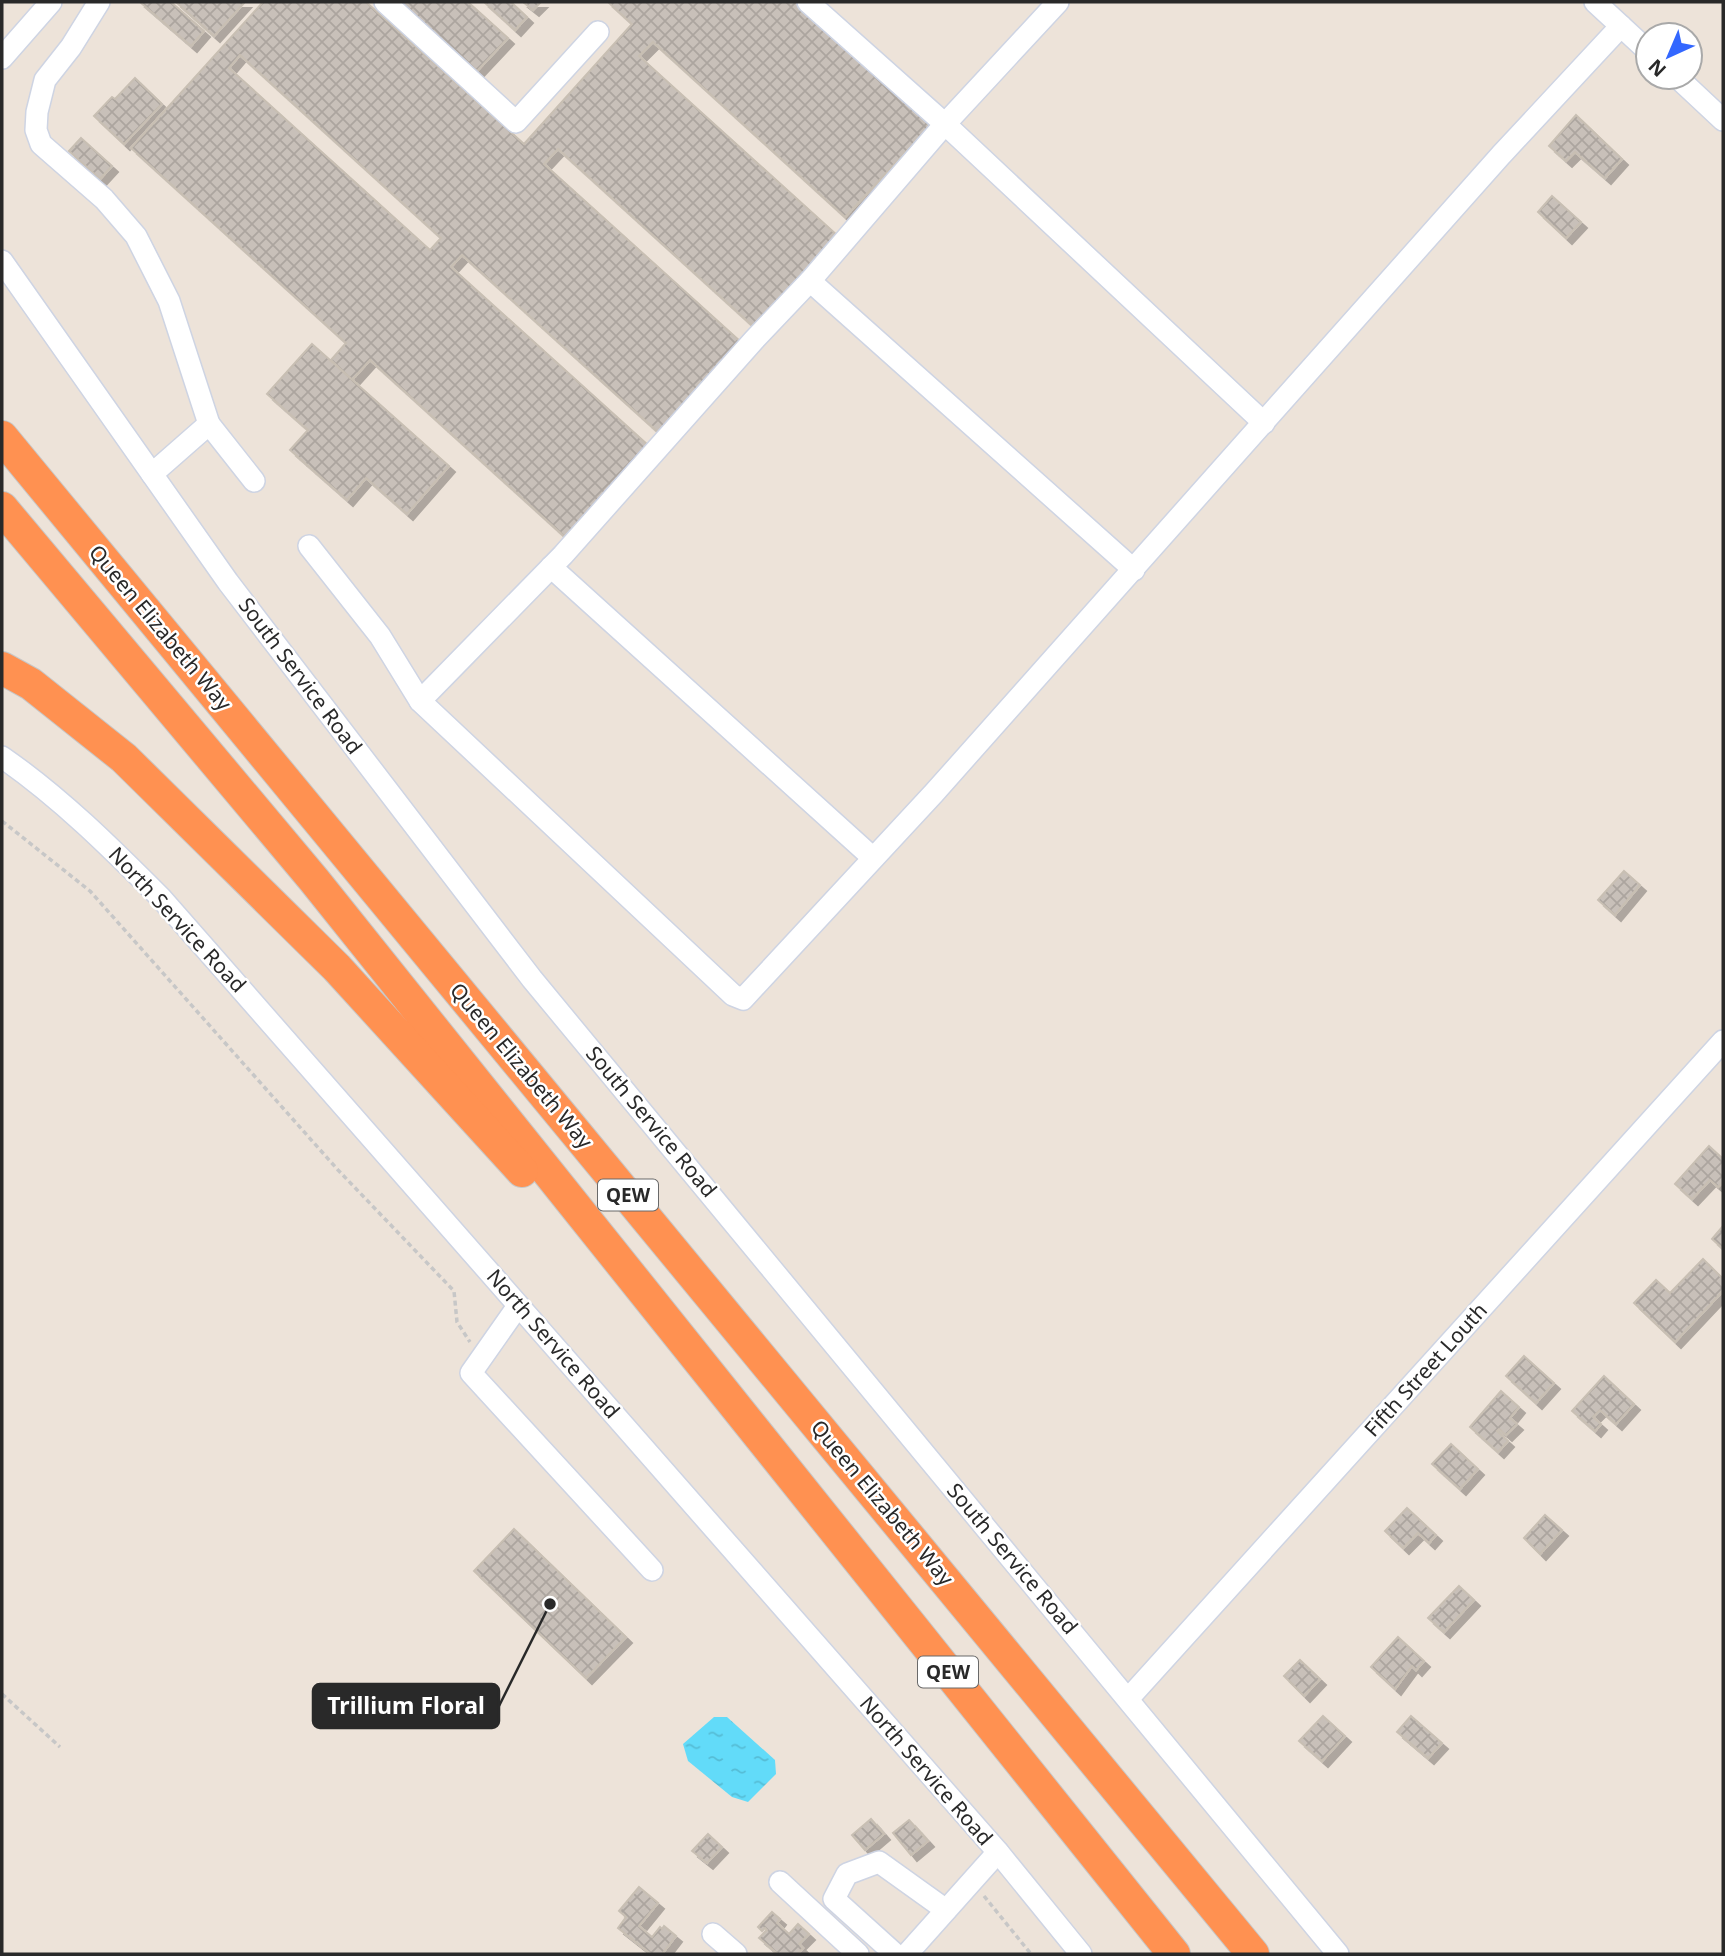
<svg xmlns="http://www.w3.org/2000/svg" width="1725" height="1956" font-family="'Noto Sans',sans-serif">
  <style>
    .water { fill: url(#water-ripples) }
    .building { fill: url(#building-cross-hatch); stroke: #c8bfb3; stroke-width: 2; fill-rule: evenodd; filter: url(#shadow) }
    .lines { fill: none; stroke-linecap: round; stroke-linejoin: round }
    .minor-casing { stroke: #ced4e3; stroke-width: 24 }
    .highway-casing { stroke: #c7c7c7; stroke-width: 34 }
    .path { stroke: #c7c7c7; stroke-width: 3.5; stroke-dasharray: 5 3.5; stroke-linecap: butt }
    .minor { stroke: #fff; stroke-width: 21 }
    .highway { stroke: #ff9151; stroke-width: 32 }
    .labels { text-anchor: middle; stroke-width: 5; stroke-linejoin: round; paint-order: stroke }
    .shield { fill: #fff; stroke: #696969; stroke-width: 2 }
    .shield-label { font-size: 19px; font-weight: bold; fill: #292929 }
    .street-label { font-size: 21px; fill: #292929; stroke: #fff }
    .leader { fill: none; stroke: #292929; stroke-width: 2.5 }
    .callout-dot { fill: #292929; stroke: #fff; stroke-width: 2.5 }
    .callout { fill: #292929; stroke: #292929; stroke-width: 2.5 }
    .callout-label { font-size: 23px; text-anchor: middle; font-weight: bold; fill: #fff }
  </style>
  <defs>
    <pattern id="water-ripples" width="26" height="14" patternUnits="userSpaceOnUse" patternTransform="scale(1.75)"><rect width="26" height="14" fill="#62dbf9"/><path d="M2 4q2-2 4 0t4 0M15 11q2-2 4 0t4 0" fill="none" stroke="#55bcd5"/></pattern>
    <pattern id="building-cross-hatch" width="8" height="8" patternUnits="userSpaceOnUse" patternTransform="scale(1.75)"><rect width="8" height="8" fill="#c8c0b9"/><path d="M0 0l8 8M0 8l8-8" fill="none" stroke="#aca59f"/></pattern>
    <filter id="shadow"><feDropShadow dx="6" dy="6" stdDeviation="0" flood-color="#0004"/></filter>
  </defs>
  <rect width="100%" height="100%" fill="#ede3d9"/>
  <!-- water -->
  <path class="water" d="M714 1717H727L775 1760 776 1774 748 1802 732 1797 688 1761 683 1744Z"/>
  <!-- building -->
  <g class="building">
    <path d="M140 2H171L204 31 191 46Z"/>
    <path d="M176 2H245L214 36Z"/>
    <path d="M263 2H366L524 144 632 24 608 2H796L932 124 845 217 653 42 639 56 838 236 755 328 558 149 544 164 741 342 659 433 462 255 451 267 648 445 565 537 370 360 352 380 331 360 346 343 131 148ZM240 55 441 238 430 250 229 68Z"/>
    <path d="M401 2H468L508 38 477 71Z"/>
    <path d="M484 2H511L527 17 515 30Z"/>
    <path d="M523 2H541L533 10Z"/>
    <path d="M135 78 162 104 124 144 94 116 112 97 115 99Z"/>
    <path d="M1576 115 1622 159 1605 178 1575 152 1566 161 1549 146Z"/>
    <path d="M81 138 112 166 100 179 69 151Z"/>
    <path d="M1552 196 1581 222 1566 238 1538 212Z"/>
    <path d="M312 344 449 466 407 514 366 478 347 500 290 450 308 430 267 394Z"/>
    <path d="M1624 871 1640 885 1615 915 1598 900Z"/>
    <path d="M1709 1146 1723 1159V1182L1718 1187 1710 1180 1692 1199 1675 1184Z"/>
    <path d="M1723 1226V1249L1712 1239Z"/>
    <path d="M1703 1259 1723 1279V1291L1675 1342 1634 1303 1656 1280 1670 1293Z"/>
    <path d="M1524 1356 1554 1383 1536 1403 1506 1376Z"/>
    <path d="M1604 1376 1634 1404 1616 1424 1600 1410 1593 1417 1601 1424 1595 1431 1572 1411Z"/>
    <path d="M1501 1391 1519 1407 1510 1418 1517 1424 1506 1435 1499 1429 1497 1431 1508 1441 1498 1452 1470 1427Z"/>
    <path d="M1451 1444 1478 1469 1460 1489 1432 1464Z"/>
    <path d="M1407 1508 1436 1535 1429 1543 1418 1533 1403 1548 1385 1531Z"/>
    <path d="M1545 1515 1562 1530 1540 1554 1524 1538Z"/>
    <path d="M514 1529 626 1637 586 1678 474 1571Z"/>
    <path d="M1459 1586 1474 1600 1444 1632 1428 1618Z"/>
    <path d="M1398 1637 1424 1661 1416 1670 1412 1666 1395 1689 1371 1667Z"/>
    <path d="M1300 1660 1320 1679 1304 1696 1284 1676Z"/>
    <path d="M1323 1716 1345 1736 1322 1761 1299 1741Z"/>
    <path d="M1411 1716 1442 1743 1428 1758 1397 1732Z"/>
    <path d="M871 1819 884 1834 865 1850 852 1835Z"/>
    <path d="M909 1820 928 1841 911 1855 893 1833Z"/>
    <path d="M708 1834 722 1847 707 1863 692 1851Z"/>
    <path d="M639 1887 658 1903 639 1926 652 1937 660 1927 662 1929 664 1926 676 1936 662 1954H651L618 1928 626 1917 619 1911Z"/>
    <path d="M772 1912 780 1919 777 1923 789 1934 798 1924 809 1934 799 1944 803 1948 798 1954H778L759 1938 767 1930 765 1928 762 1931 758 1927Z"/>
  </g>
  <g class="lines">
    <defs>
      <g id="minor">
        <path d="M99 2 71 47 45 80 37 112 36 130 41 144 104 199 136 236 169 301 209 424"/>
        <path d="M385 2 516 122 598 32"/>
        <path d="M808 2 945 124 1264 423"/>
        <path d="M1595 2 1648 51"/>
        <path d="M2 58 51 2"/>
        <path d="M1677 77 1723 120"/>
        <path d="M2 261 228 582 532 979 1338 1954"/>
        <path d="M810 281 1134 570"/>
        <path d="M152 474 209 424 254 481"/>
        <path d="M309 546 380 636 420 701 733 995 743 999 934 793 1501 155 1621 26"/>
        <path d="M551 567 873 858"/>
        <path d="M420 701 563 555 754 340 810 281 945 124 1058 2"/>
        <path d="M2 757C61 798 111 848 161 898L998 1852 1081 1954"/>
        <path d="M518 1306 471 1373 652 1570"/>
        <path d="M1128 1699 1723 1041"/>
        <path d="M780 1882 858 1954"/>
        <path d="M713 1934 736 1954"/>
        <path d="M895 1954 834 1899 847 1874 879 1862 946 1910"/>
        <path d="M907 1954 998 1852"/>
      </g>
      <g id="highway">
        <path d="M2 437 1253 1954"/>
        <path d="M2 508 314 880 1174 1954"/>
        <path d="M2 668 31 684 124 758 337 968 522 1171"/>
      </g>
    </defs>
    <!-- minor casing -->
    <use href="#minor" class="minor-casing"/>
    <!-- highway casing -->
    <use href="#highway" class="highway-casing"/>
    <!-- path -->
    <g class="path">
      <path d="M2 821 90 891 338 1170 454 1291 457 1322 470 1342"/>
      <path d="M2 1694 60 1747"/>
      <path d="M984 1896 1031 1954"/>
    </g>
    <!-- minor -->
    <use href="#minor" class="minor"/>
    <!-- highway -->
    <use href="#highway" class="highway"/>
  </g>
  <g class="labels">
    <!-- shield labels -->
    <g class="shield">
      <rect x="598" y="1179.5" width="60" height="31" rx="5"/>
      <rect x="918" y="1656.5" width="60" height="31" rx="5"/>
    </g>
    <g class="shield-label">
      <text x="628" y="1202">QEW</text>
      <text x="948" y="1679">QEW</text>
    </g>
    <!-- street labels -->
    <g class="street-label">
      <text transform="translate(160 628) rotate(50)" y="7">Queen Elizabeth Way</text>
      <text transform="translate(300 676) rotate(53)" y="7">South Service Road</text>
      <text transform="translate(177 920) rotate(47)" y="7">North Service Road</text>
      <text transform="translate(521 1066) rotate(50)" y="7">Queen Elizabeth Way</text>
      <text transform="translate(651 1122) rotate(50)" y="7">South Service Road</text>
      <text transform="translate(553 1344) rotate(49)" y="7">North Service Road</text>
      <text transform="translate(1426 1370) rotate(-48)" y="7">Fifth Street Louth</text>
      <text transform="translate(882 1503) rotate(50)" y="7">Queen Elizabeth Way</text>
      <text transform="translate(1012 1559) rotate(50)" y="7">South Service Road</text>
      <text transform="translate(926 1771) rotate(49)" y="7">North Service Road</text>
    </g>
  </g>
  <!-- callouts -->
  <path class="leader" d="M550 1604L499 1706"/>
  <circle class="callout-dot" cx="550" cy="1604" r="7"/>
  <rect class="callout" x="313" y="1684" width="186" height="44" rx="7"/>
  <g class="callout-label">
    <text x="406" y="1714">Trillium Floral</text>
  </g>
  <!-- border -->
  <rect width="1725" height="1956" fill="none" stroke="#292929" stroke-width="7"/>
  <!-- north arrow -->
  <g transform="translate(1669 56) rotate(224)"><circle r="33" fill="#ffffff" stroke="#a9a9a9" stroke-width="2"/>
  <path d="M0-5L12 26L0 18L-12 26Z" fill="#3367ff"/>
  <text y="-10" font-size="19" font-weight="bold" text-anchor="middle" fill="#292929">N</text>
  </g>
</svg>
